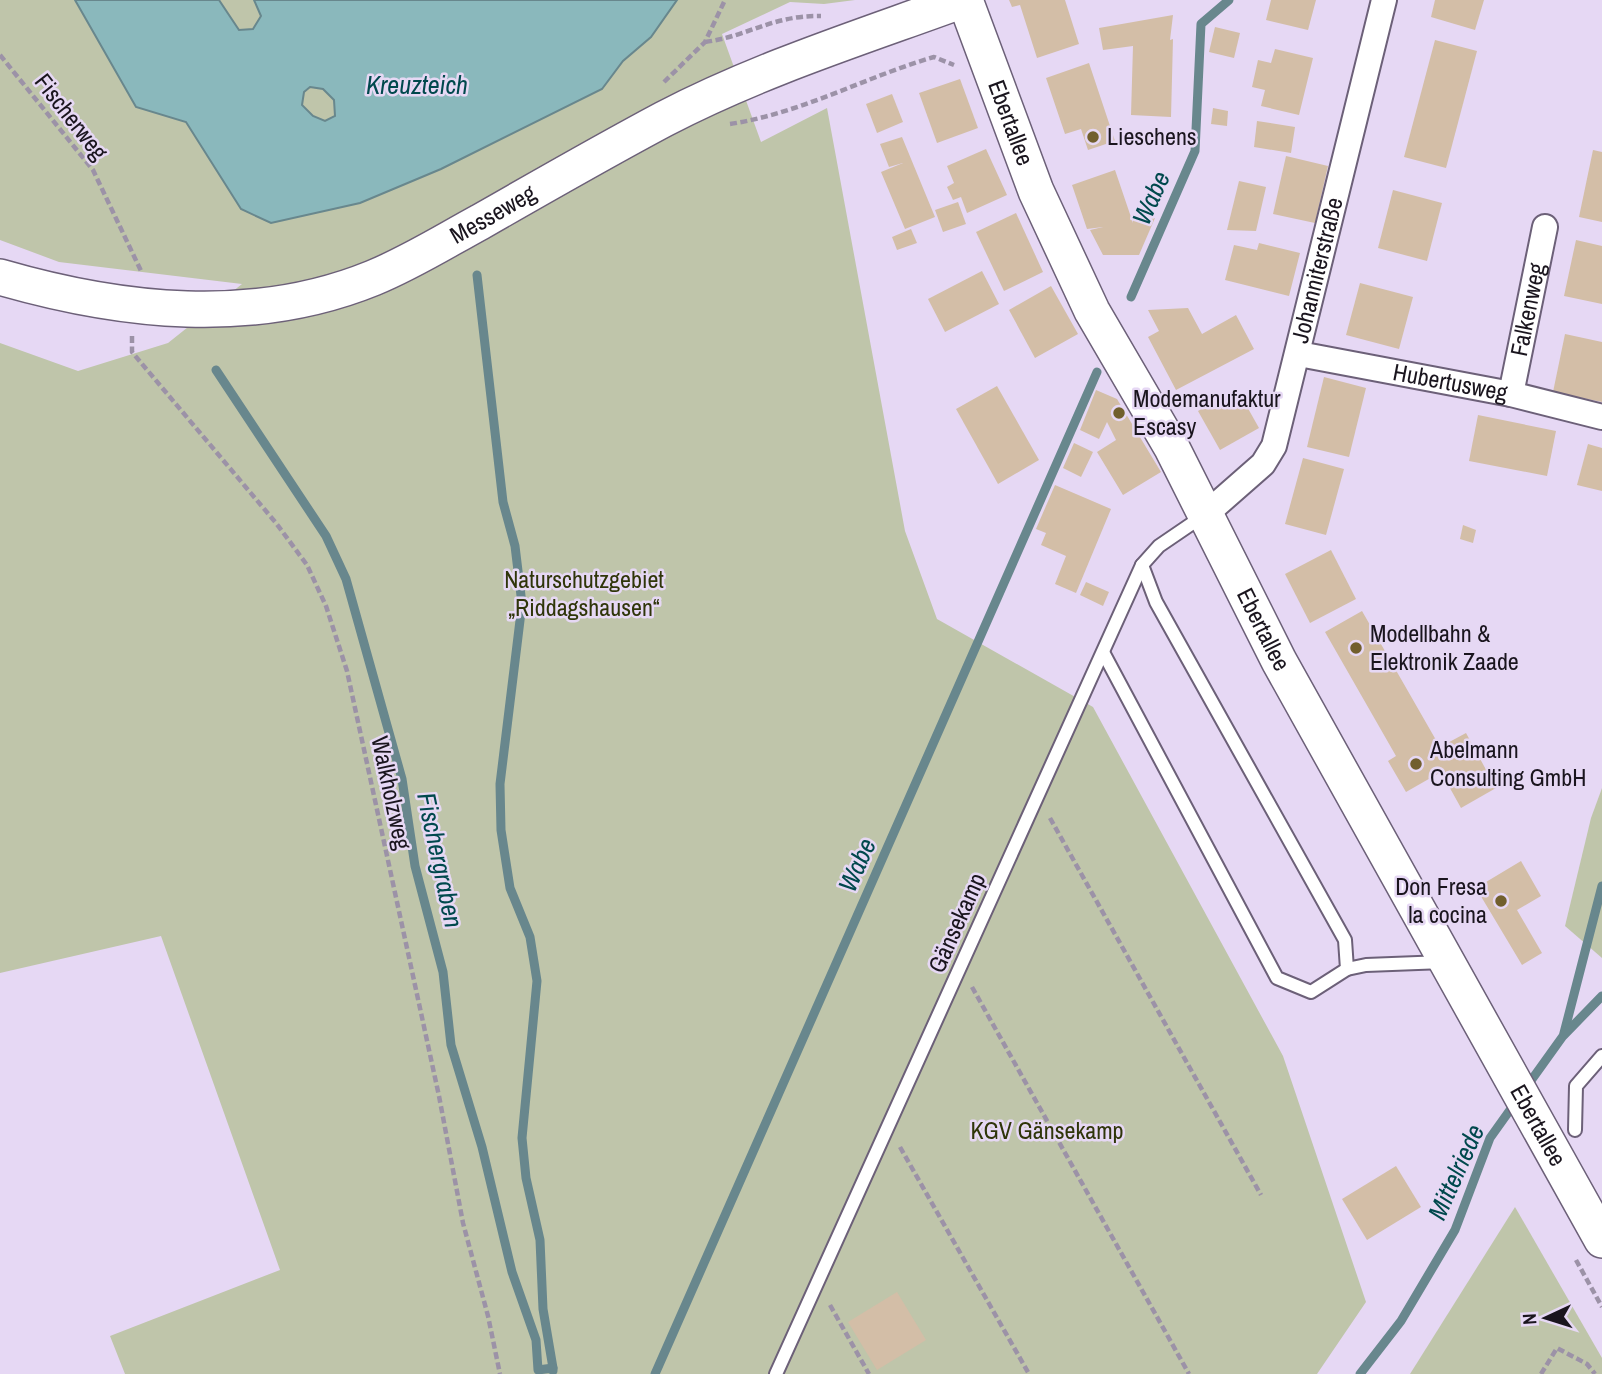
<svg xmlns="http://www.w3.org/2000/svg" width="1602" height="1374" font-family="'Archivo Narrow',sans-serif">
  <style>
    .green { fill: #bfc5aa }
    .water { fill: #8ab8bc; stroke: #68878d; stroke-width: 2; fill-rule: evenodd }
    .lines { fill: none; stroke-linecap: round; stroke-linejoin: round }
    .stream { stroke: #68878d; stroke-width: 9 }
    .building { fill: #d3bea7 }
    .lane-casing { stroke: #6c6078; stroke-width: 16 }
    .street-casing { stroke: #6c6078; stroke-width: 28 }
    .secondary-casing { stroke: #6c6078; stroke-width: 38 }
    .path { stroke: #9c92a7; stroke-width: 4.5; stroke-dasharray: 7 3.5; stroke-linecap: butt }
    .lane { stroke: #fff; stroke-width: 12 }
    .street { stroke: #fff; stroke-width: 24 }
    .secondary { stroke: #fff; stroke-width: 35 }
    .poi-dot { fill: #715f2d; stroke: #e6d8f4; stroke-width: 2.5 }
    .labels { text-anchor: middle; stroke-width: 5; stroke-linejoin: round; paint-order: stroke }
    .street-label { font-size: 24px; fill: #1a151e; stroke: #e6d8f4 }
    .poi-label { font-size: 24px; fill: #1a151e; stroke: #e6d8f4; text-anchor: start }
    .park-label { font-size: 24px; fill: #2f3509; stroke: #e6d8f4 }
    .water-label { font-size: 26px; font-style: italic; fill: #00484d; stroke: #e6d8f4 }
  </style>
  <rect width="100%" height="100%" fill="#e6d8f4"/>
  <!-- green -->
  <g class="green">
    <path d="M0 0H855L824 4 790 2 722 34 761 142 827 108 905 531 937 619 1093 707 1283 1056 1366 1302 1317 1374H125L110 1336 280 1270 161 936 0 973V343L78 371 168 343 242 284 59 262 0 240Z"/>
    <path d="M1602 788V958L1565 926 1591 818Z"/>
    <path d="M1515 1207 1602 1358V1374H1410Z"/>
  </g>
  <!-- water -->
  <path class="water" d="M75 0H219L239 30 253 29 261 16 254 0H677L651 37 623 61 602 89 441 169 360 203 271 223 241 209 186 122 136 107ZM310 87 323 89 334 100 335 116 325 121 313 116 302 105 304 92Z"/>
  <g class="lines">
    <!-- stream -->
    <g class="stream">
      <path d="M477 275 503 502 515 546 522 604 500 784 501 830 510 888 530 937 537 981 522 1138 526 1178 540 1240 543 1309 553 1368"/>
      <path d="M1131 297 1195 151 1201 24 1229 0"/>
      <path d="M216 370 326 536 346 579 402 779 415 866 443 972 451 1045 482 1147 512 1272 536 1340 538 1370 553 1368V1371"/>
      <path d="M1564 1033 1602 886"/>
      <path d="M1525 1089 1563 1036 1602 996"/>
      <path d="M655 1374 1097 372"/>
      <path d="M1360 1374 1401 1321 1455 1230 1490 1138 1515 1103"/>
    </g>
  </g>
  <!-- building -->
  <g class="building">
    <path d="M1009 0H1065L1079 44 1037 58 1020 5 1012 7Z"/>
    <path d="M1271 0H1316L1308 30 1266 20Z"/>
    <path d="M1435 0H1484L1475 30 1431 17Z"/>
    <path d="M1173 15 1170 40 1173 39 1171 117 1131 115 1133 46 1103 50 1099 28Z"/>
    <path d="M1215 27 1240 33 1234 58 1209 52Z"/>
    <path d="M1435 40 1477 51 1446 168 1404 157Z"/>
    <path d="M1275 49 1313 58 1299 115 1261 106 1265 90 1252 87 1258 60 1271 63Z"/>
    <path d="M1089 63 1115 141 1088 150 1081 129 1065 134 1046 78Z"/>
    <path d="M960 79 978 128 937 143 919 93Z"/>
    <path d="M892 94 903 122 877 133 866 104Z"/>
    <path d="M1213 108 1228 111 1227 126 1211 124Z"/>
    <path d="M1257 121 1295 127 1291 153 1254 147Z"/>
    <path d="M902 137 935 217 905 229 881 172 903 163 889 167 880 144Z"/>
    <path d="M986 149 1007 195 967 213 961 197 953 200 947 187 954 183 947 166Z"/>
    <path d="M1593 150 1602 152V222L1579 217Z"/>
    <path d="M1286 156 1328 166 1315 223 1273 214Z"/>
    <path d="M1115 170 1133 223V219L1155 218 1139 255H1103L1090 230 1103 227 1087 229 1072 185Z"/>
    <path d="M1239 181 1266 187 1256 231 1227 230Z"/>
    <path d="M1393 190 1442 203 1427 261 1378 248Z"/>
    <path d="M958 202 966 224 943 232 935 210Z"/>
    <path d="M1016 213 1043 272 1004 291 976 232Z"/>
    <path d="M911 229 917 243 897 250 892 237Z"/>
    <path d="M1576 240 1602 246V304L1564 296Z"/>
    <path d="M1259 243 1300 253 1289 296 1225 280 1234 245 1257 250Z"/>
    <path d="M982 271 999 304 945 332 928 299Z"/>
    <path d="M1360 283 1413 297 1399 349 1346 335Z"/>
    <path d="M1051 286 1078 334 1035 358 1009 310Z"/>
    <path d="M1188 308 1202 334 1236 315 1254 349 1176 390 1148 337 1159 331 1148 310Z"/>
    <path d="M1565 334 1602 342V402L1553 392Z"/>
    <path d="M1324 377 1366 388 1349 457 1307 447Z"/>
    <path d="M997 386 1039 460 998 484 956 409Z"/>
    <path d="M1237 389 1259 428 1220 450 1198 411Z"/>
    <path d="M1096 390 1117 399 1161 472 1123 495 1097 452 1116 440 1107 422 1099 439 1080 430Z"/>
    <path d="M1478 415 1556 431 1547 476 1469 461Z"/>
    <path d="M1074 443 1093 452 1081 477 1063 468Z"/>
    <path d="M1588 444 1602 448V491L1577 485Z"/>
    <path d="M1303 458 1344 469 1326 535 1285 524Z"/>
    <path d="M1055 485 1111 509 1076 593 1055 584 1066 556 1041 545 1046 533 1036 529Z"/>
    <path d="M1463 525 1476 530 1473 543 1460 539Z"/>
    <path d="M1331 550 1356 599 1310 623 1285 574Z"/>
    <path d="M1086 582 1109 592 1103 606 1080 595Z"/>
    <path d="M1362 611 1440 747 1466 733 1496 788 1461 808 1441 772 1406 792 1388 761 1396 756 1325 632Z"/>
    <path d="M1521 861 1541 896 1517 910 1542 953 1522 965 1476 888Z"/>
    <path d="M1396 1166 1421 1207 1367 1240 1342 1199Z"/>
    <path d="M897 1292 926 1340 877 1370 848 1322Z"/>
  </g>
  <g class="lines">
    <defs>
      <g id="lane">
        <path d="M1104 654 1277 978 1311 992 1347 969 1345 940 1156 602 1142 565"/>
        <path d="M1347 969 1366 965 1444 962"/>
        <path d="M1575 1130 1576 1086 1602 1056"/>
        <path d="M776 1374 1142 565 1159 546 1203 516"/>
      </g>
      <g id="street">
        <path id="s1" d="M1299 354 1511 394 1602 417"/>
        <path id="s2" d="M1511 394 1545 227"/>
        <path id="s3" d="M1206 514 1263 464 1274 446 1384 0"/>
      </g>
      <g id="secondary">
        <path id="s4" d="M965 0 1036 191 1092 311 1172 448 1279 661 1602 1240"/>
        <path id="s5" d="M0 277C121 312 253 327 373 278 410 263 445 241 480 222 541 187 602 152 664 119 760 69 862 37 963 0"/>
      </g>
    </defs>
    <!-- lane casing -->
    <use href="#lane" class="lane-casing"/>
    <!-- street casing -->
    <use href="#street" class="street-casing"/>
    <!-- secondary casing -->
    <use href="#secondary" class="secondary-casing"/>
    <!-- path -->
    <g class="path">
      <path d="M705 42C749 36 773 15 821 16"/>
      <path d="M0 55 93 170 142 273"/>
      <path d="M664 82 705 42 725 0"/>
      <path d="M730 124C802 113 865 77 934 57L954 65"/>
      <path d="M132 336V352L276 523 307 565 326 606 347 671 439 1096 463 1223 488 1316 500 1374"/>
      <path d="M1050 818 1261 1195"/>
      <path d="M972 987 1189 1374"/>
      <path d="M900 1147 1029 1374"/>
      <path d="M1576 1260 1602 1307"/>
      <path d="M830 1305 869 1374"/>
      <path d="M1541 1374 1557 1348 1587 1364 1595 1374"/>
    </g>
    <!-- lane -->
    <use href="#lane" class="lane"/>
    <!-- street -->
    <use href="#street" class="street"/>
    <!-- secondary -->
    <use href="#secondary" class="secondary"/>
  </g>
  <!-- markers -->
  <g class="poi-dot">
    <circle cx="1093" cy="137" r="7"/>
    <circle cx="1119" cy="413" r="7"/>
    <circle cx="1356" cy="648" r="7"/>
    <circle cx="1416" cy="764" r="7"/>
    <circle cx="1501" cy="901" r="7"/>
  </g>
  <g class="labels">
    <!-- street labels -->
    <g class="street-label">
      <text transform="translate(71 117) rotate(52)" y="8">Fischerweg</text>
      <text dy="8" stroke="none"><textPath href="#s4" startOffset="131">Ebertallee</textPath></text>
      <text dy="8" stroke="none"><textPath href="#s5" startOffset="516">Messeweg</textPath></text>
      <text dy="8" stroke="none"><textPath href="#s3" startOffset="278">Johanniterstraße</textPath></text>
      <text dy="8" stroke="none"><textPath href="#s2" startOffset="86">Falkenweg</textPath></text>
      <text dy="8" stroke="none"><textPath href="#s1" startOffset="154">Hubertusweg</textPath></text>
      <text dy="8" stroke="none"><textPath href="#s4" startOffset="698">Ebertallee</textPath></text>
      <text transform="translate(391 793) rotate(78)" y="8">Walkholzweg</text>
      <text transform="translate(957 923) rotate(-66)" y="8">Gänsekamp</text>
      <text dy="8" stroke="none"><textPath href="#s4" startOffset="1265">Ebertallee</textPath></text>
    </g>
    <!-- poi labels -->
    <g class="poi-label">
      <text x="1107" y="145">Lieschens</text>
      <text x="1133" y="407">Modemanufaktur<tspan x="1133" dy="28">Escasy</tspan></text>
      <text x="1370" y="642">Modellbahn &amp;<tspan x="1370" dy="28">Elektronik Zaade</tspan></text>
      <text x="1430" y="758">Abelmann<tspan x="1430" dy="28">Consulting GmbH</tspan></text>
      <text x="1487" y="895" text-anchor="end">Don Fresa<tspan x="1487" dy="28">la cocina</tspan></text>
    </g>
    <!-- park labels -->
    <g class="park-label">
      <text x="584" y="588">Naturschutzgebiet<tspan x="584" dy="28">„Riddagshausen“</tspan></text>
      <text x="1047" y="1139">KGV Gänsekamp</text>
    </g>
    <!-- water labels -->
    <g class="water-label">
      <text x="417" y="94">Kreuzteich</text>
      <text transform="translate(1151 198) rotate(-66)" y="9">Wabe</text>
      <text transform="translate(440 860) rotate(78)" y="9">Fischergraben</text>
      <text transform="translate(857 865) rotate(-66)" y="9">Wabe</text>
      <text transform="translate(1456 1172) rotate(-66)" y="9">Mittelriede</text>
    </g>
  </g>
  <!-- north arrow -->
  <g transform="translate(1546 1318) rotate(266)" stroke="#e6d8f4" stroke-width="5" paint-order="stroke">
  <path d="M0-5L12 26L0 18L-12 26Z" fill="#1a151e"/>
  <text y="-10" font-size="19" font-weight="bold" text-anchor="middle" fill="#1a151e">N</text>
  </g>
</svg>
